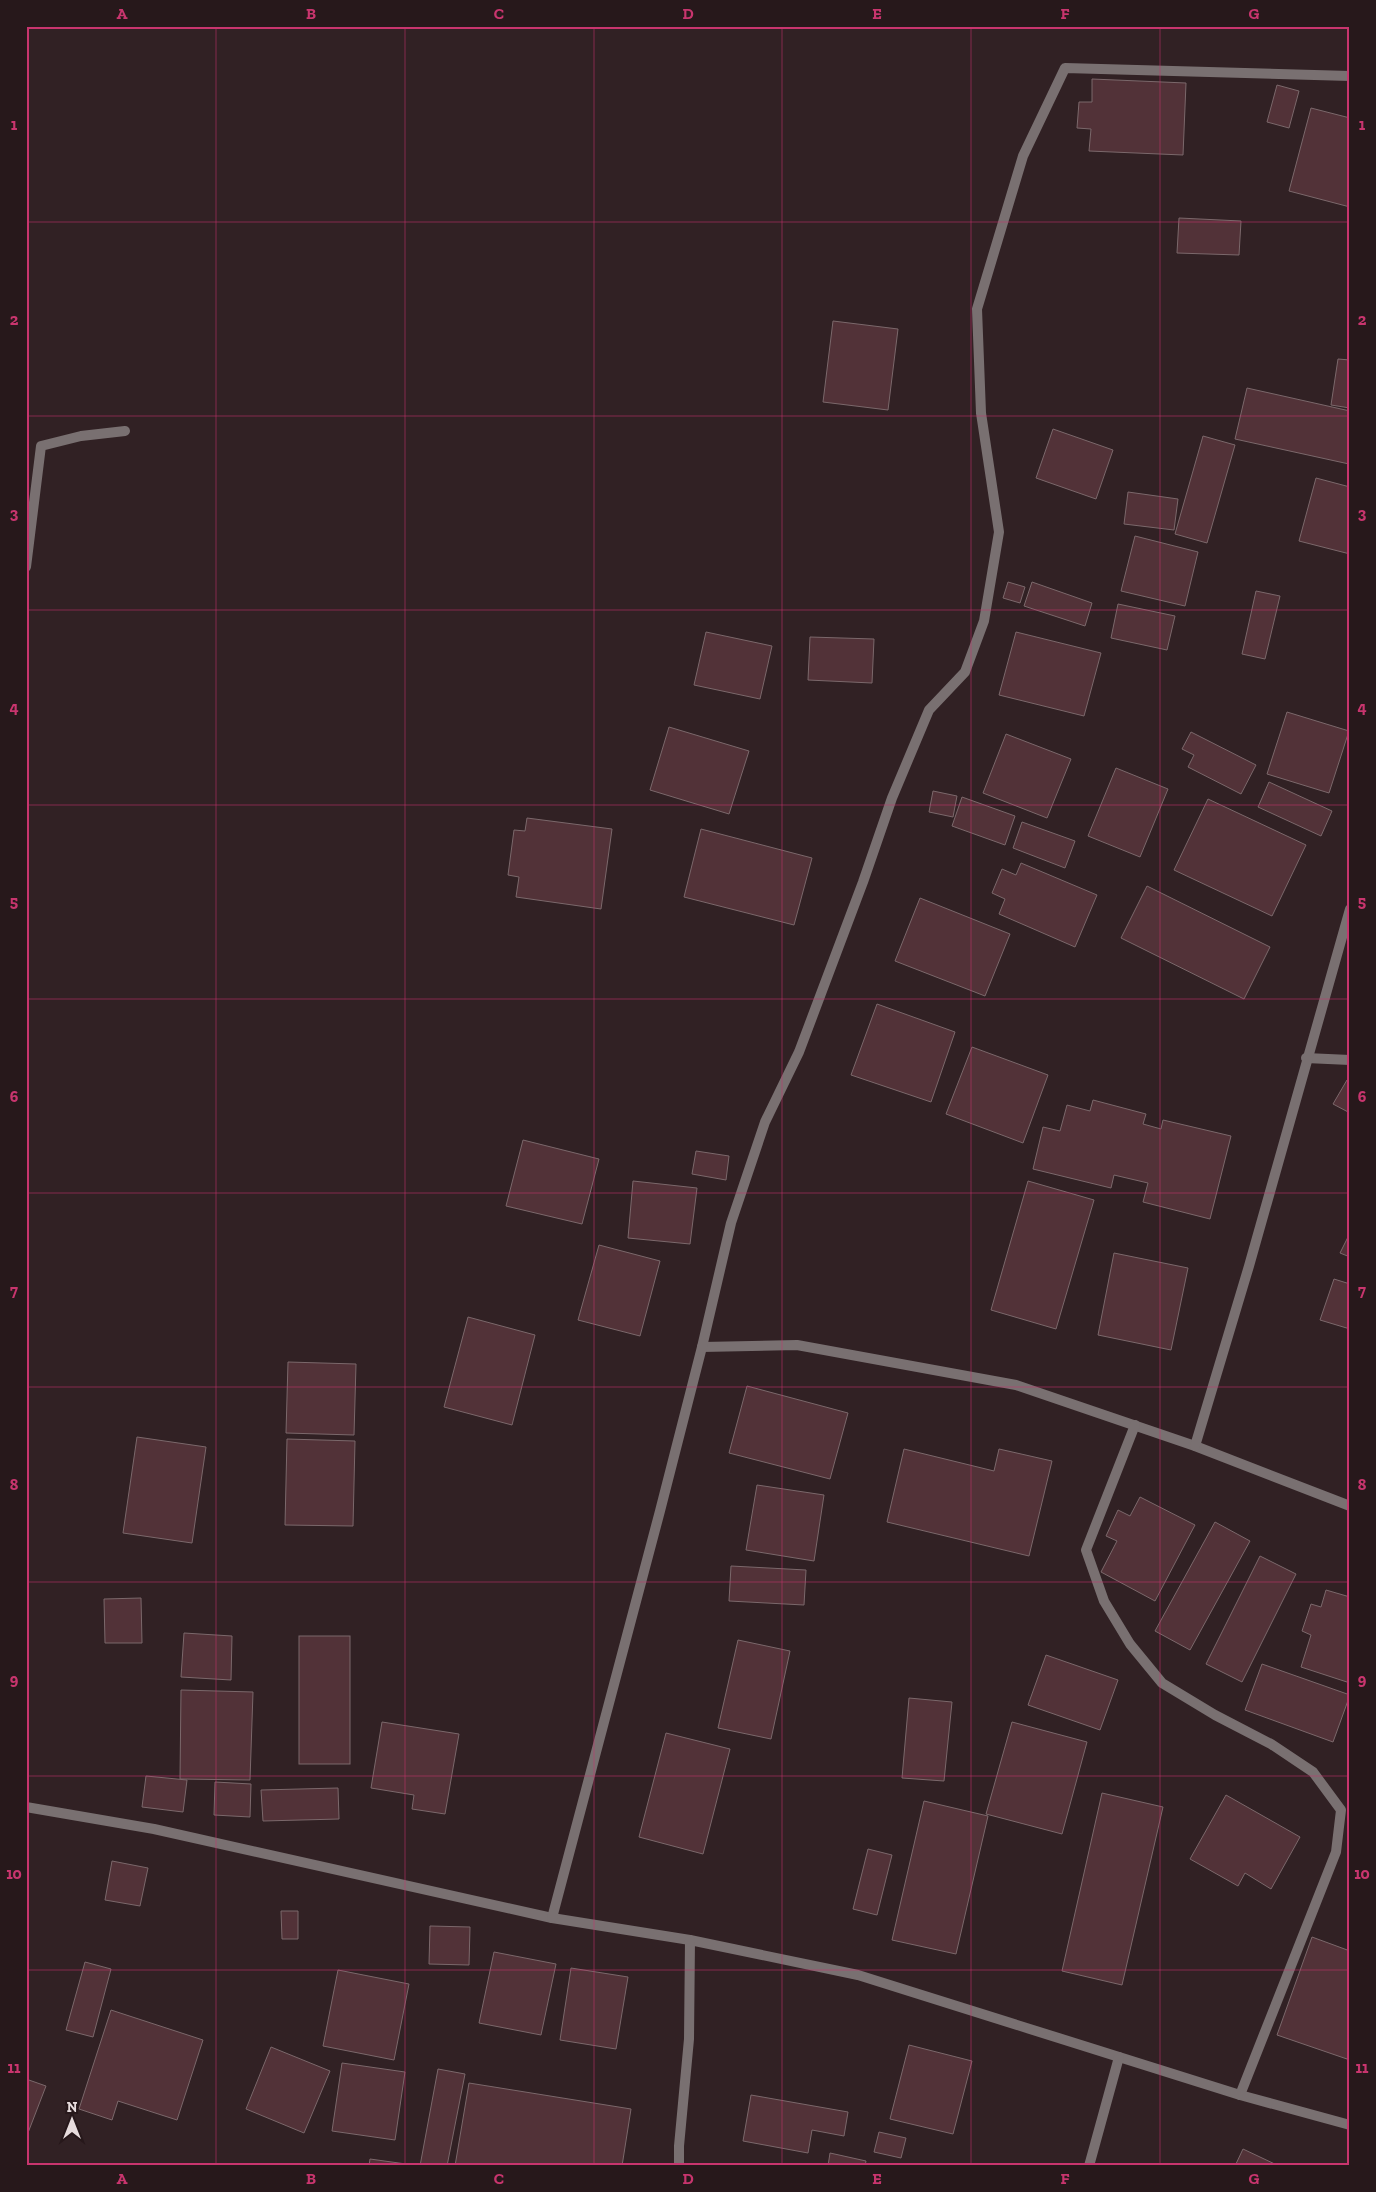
<svg xmlns="http://www.w3.org/2000/svg" width="1376" height="2192" font-family="'Zilla Slab',serif">
  <style>
    .building { fill: #523238; stroke: #7b686b }
    .lines { fill: none; stroke-linecap: round; stroke-linejoin: round }
    .street { stroke: #797071; stroke-width: 10 }
    .grid { fill: none; stroke: #c8356e; stroke-width: 1; stroke-opacity: 0.55 }
    .neatline { fill: none; stroke: #c8356e; stroke-width: 2 }
    .grid-label { font-size: 16px; text-anchor: middle; font-weight: bold; fill: #c8356e }
  </style>
  <rect width="100%" height="100%" fill="#312124"/>
  <!-- building -->
  <g class="building">
    <path d="M1156 26H1269V28Z"/>
    <path d="M1092 79 1186 83 1183 155 1089 151 1091 129 1077 128 1079 102H1092Z"/>
    <path d="M1277 85 1299 91 1289 128 1267 122Z"/>
    <path d="M1311 108 1350 118V207L1289 191Z"/>
    <path d="M1179 218 1241 221 1239 255 1177 253Z"/>
    <path d="M833 321 898 329 888 410 823 402Z"/>
    <path d="M1338 359 1350 360V408L1331 405Z"/>
    <path d="M1247 388 1350 411 1349 464 1235 439Z"/>
    <path d="M1053 429 1113 450 1096 499 1036 478Z"/>
    <path d="M1203 436 1235 445 1207 543 1175 534Z"/>
    <path d="M1316 478 1350 487V554L1299 541Z"/>
    <path d="M1128 492 1178 499 1174 530 1124 524Z"/>
    <path d="M1135 536 1198 552 1185 606 1121 591Z"/>
    <path d="M1008 582 1025 587 1020 603 1003 598Z"/>
    <path d="M1032 582 1092 603 1085 626 1024 606Z"/>
    <path d="M1256 591 1280 596 1265 659 1242 654Z"/>
    <path d="M1118 604 1175 616 1167 650 1111 638Z"/>
    <path d="M706 632 772 646 760 699 694 685Z"/>
    <path d="M1016 632 1101 653 1084 716 999 695Z"/>
    <path d="M810 637 874 639 872 683 808 680Z"/>
    <path d="M1287 712 1349 731 1329 793 1267 774Z"/>
    <path d="M669 727 749 751 729 814 650 790Z"/>
    <path d="M1191 732 1256 765 1241 794 1188 767 1194 755 1182 749Z"/>
    <path d="M1006 734 1071 759 1047 818 983 793Z"/>
    <path d="M1116 768 1168 789 1140 857 1088 836Z"/>
    <path d="M1269 782 1332 811 1321 836 1258 807Z"/>
    <path d="M933 791 957 796 953 817 929 812Z"/>
    <path d="M962 797 1015 816 1005 845 952 826Z"/>
    <path d="M1208 799 1306 845 1272 916 1174 870Z"/>
    <path d="M527 818 612 829 601 909 516 897 519 877 508 875 514 830 525 831Z"/>
    <path d="M1022 822 1075 841 1065 868 1013 848Z"/>
    <path d="M701 829 812 858 794 925 684 897Z"/>
    <path d="M1021 863 1097 895 1075 947 999 914 1005 899 992 893 1002 869 1016 875Z"/>
    <path d="M1147 886 1270 947 1244 999 1121 938Z"/>
    <path d="M920 898 1010 934 985 996 895 961Z"/>
    <path d="M877 1004 955 1032 931 1102 851 1075Z"/>
    <path d="M972 1047 1048 1075 1023 1143 946 1114Z"/>
    <path d="M1347 1080 1350 1081V1113L1333 1104Z"/>
    <path d="M1093 1100 1146 1114 1143 1124 1161 1129 1163 1120 1231 1136 1210 1219 1143 1202 1148 1183 1114 1175 1111 1188 1033 1169 1043 1127 1060 1131 1067 1105 1090 1111Z"/>
    <path d="M523 1140 599 1159 582 1224 506 1206Z"/>
    <path d="M696 1151 729 1156 726 1180 692 1174Z"/>
    <path d="M633 1181 697 1188 690 1244 628 1238Z"/>
    <path d="M1028 1181 1094 1200 1056 1329 991 1310Z"/>
    <path d="M1350 1233V1257L1340 1253Z"/>
    <path d="M599 1245 660 1261 640 1336 578 1320Z"/>
    <path d="M1114 1253 1188 1268 1171 1350 1098 1335Z"/>
    <path d="M1334 1279 1350 1284V1329L1320 1320Z"/>
    <path d="M468 1317 535 1335 512 1425 444 1407Z"/>
    <path d="M288 1362 356 1364 354 1435 286 1433Z"/>
    <path d="M747 1386 848 1413 830 1479 729 1453Z"/>
    <path d="M137 1437 206 1447 192 1543 123 1533Z"/>
    <path d="M287 1439 355 1441 353 1526 285 1525Z"/>
    <path d="M904 1449 994 1471 999 1449 1052 1461 1029 1556 887 1522Z"/>
    <path d="M757 1485 824 1495 814 1561 746 1550Z"/>
    <path d="M1140 1497 1195 1525 1155 1601 1101 1572 1117 1541 1106 1536 1118 1510 1130 1516Z"/>
    <path d="M1215 1522 1250 1541 1190 1650 1155 1631Z"/>
    <path d="M1260 1556 1296 1574 1242 1682 1206 1664Z"/>
    <path d="M731 1566 806 1570 804 1605 729 1601Z"/>
    <path d="M1326 1590 1350 1597V1683L1301 1667 1311 1635 1302 1631 1311 1604 1321 1607Z"/>
    <path d="M141 1598 142 1643H105L104 1599Z"/>
    <path d="M184 1633 232 1636 231 1680 181 1677Z"/>
    <rect x="299" y="1636" width="51" height="128"/>
    <path d="M738 1640 790 1651 771 1739 718 1728Z"/>
    <path d="M1046 1655 1118 1680 1100 1730 1028 1705Z"/>
    <path d="M1262 1664 1350 1695 1333 1742 1245 1710Z"/>
    <path d="M181 1690 253 1692 250 1780 180 1779Z"/>
    <path d="M909 1698 952 1702 944 1781 902 1778Z"/>
    <path d="M382 1722 459 1734 445 1814 412 1809 414 1795 371 1788Z"/>
    <path d="M1012 1722 1087 1742 1062 1834 986 1814Z"/>
    <path d="M666 1733 730 1749 703 1854 639 1837Z"/>
    <path d="M146 1776 187 1780 183 1812 142 1807Z"/>
    <path d="M215 1782 251 1784 250 1817 214 1815Z"/>
    <path d="M338 1788 339 1819 263 1821 261 1790Z"/>
    <path d="M1102 1793 1163 1807 1122 1985 1062 1971Z"/>
    <path d="M1226 1795 1300 1837 1271 1889 1245 1873 1238 1886 1190 1859Z"/>
    <path d="M924 1801 988 1816 956 1954 892 1940Z"/>
    <path d="M868 1849 892 1855 877 1915 853 1909Z"/>
    <path d="M112 1861 148 1868 140 1906 105 1900Z"/>
    <path d="M281 1911H298V1939H282Z"/>
    <path d="M430 1926 470 1927 469 1965 429 1964Z"/>
    <path d="M1312 1937 1350 1951V2052L1347 2059 1277 2035Z"/>
    <path d="M494 1952 556 1964 541 2035 479 2023Z"/>
    <path d="M85 1962 111 1969 93 2037 66 2030Z"/>
    <path d="M571 1968 628 1977 616 2049 560 2040Z"/>
    <path d="M338 1970 409 1984 394 2060 323 2046Z"/>
    <path d="M111 2010 203 2040 177 2120 118 2101 112 2120 79 2109Z"/>
    <path d="M909 2045 972 2061 953 2134 890 2119Z"/>
    <path d="M271 2047 330 2071 304 2133 246 2109Z"/>
    <path d="M342 2063 405 2072 395 2140 332 2131Z"/>
    <path d="M438 2069 465 2074 447 2166H420Z"/>
    <path d="M26 2079 46 2086 26 2138Z"/>
    <path d="M469 2083 631 2109 622 2166H455Z"/>
    <path d="M751 2095 848 2112 844 2136 812 2130 808 2153 743 2141Z"/>
    <path d="M879 2132 906 2138 901 2158 874 2152Z"/>
    <path d="M1243 2149 1279 2166H1235Z"/>
    <path d="M830 2153 866 2161 865 2166H828Z"/>
    <path d="M370 2159 406 2164V2166H369Z"/>
  </g>
  <g class="lines">
    <!-- street -->
    <g class="street">
      <path d="M26 567 41 446 81 436 125 431"/>
      <path d="M1306 1058 1350 1060"/>
      <path d="M702 1347 797 1345 1016 1385 1195 1446 1350 1506"/>
      <path d="M1135 1425 1086 1550 1104 1601 1130 1644 1162 1683 1215 1715 1271 1744 1313 1772 1341 1810 1336 1852 1240 2095"/>
      <path d="M1195 1446 1249 1266 1350 909"/>
      <path d="M26 1807 154 1829 552 1918 690 1940 858 1975 1240 2095 1350 2125"/>
      <path d="M552 1918 660 1511 702 1347 731 1223 765 1122 799 1052 863 882 892 798 929 710 965 672 984 621 999 532 981 413 977 309 1023 156 1065 68 1350 76"/>
      <path d="M679 2166V2146L689 2039 690 1940"/>
      <path d="M1089 2166 1119 2057"/>
    </g>
  </g>
  <!-- grid -->
  <path class="grid" d="M216 26V2166M405 26V2166M594 26V2166M782 26V2166M971 26V2166M1160 26V2166M26 222H1350M26 416H1350M26 610H1350M26 805H1350M26 999H1350M26 1193H1350M26 1387H1350M26 1582H1350M26 1776H1350M26 1970H1350"/>
  <!-- border -->
  <rect width="1376" height="2192" fill="none" stroke="#27181b" stroke-width="55"/>
  <!-- north arrow -->
  <g transform="translate(72 2120)" stroke="#27181b" stroke-width="4" paint-order="stroke">
  <path d="M0-4L9 19L0 12L-9 19Z" fill="#e7dcdd"/>
  <text y="-8" font-size="14" font-weight="bold" text-anchor="middle" fill="#e7dcdd">N</text>
  </g>
  <rect x="28" y="28" width="1320" height="2136" class="neatline"/>
  <g class="grid-label">
    <text x="122" y="19">A</text>
    <text x="311" y="19">B</text>
    <text x="499" y="19">C</text>
    <text x="688" y="19">D</text>
    <text x="877" y="19">E</text>
    <text x="1065" y="19">F</text>
    <text x="1254" y="19">G</text>
    <text x="14" y="130">1</text>
    <text x="1362" y="130">1</text>
    <text x="14" y="325">2</text>
    <text x="1362" y="325">2</text>
    <text x="14" y="519">3</text>
    <text x="1362" y="519">3</text>
    <text x="14" y="713">4</text>
    <text x="1362" y="713">4</text>
    <text x="14" y="907">5</text>
    <text x="1362" y="907">5</text>
    <text x="14" y="1102">6</text>
    <text x="1362" y="1102">6</text>
    <text x="14" y="1296">7</text>
    <text x="1362" y="1296">7</text>
    <text x="14" y="1490">8</text>
    <text x="1362" y="1490">8</text>
    <text x="14" y="1685">9</text>
    <text x="1362" y="1685">9</text>
    <text x="14" y="1879">10</text>
    <text x="1362" y="1879">10</text>
    <text x="14" y="2073">11</text>
    <text x="1362" y="2073">11</text>
    <text x="122" y="2184">A</text>
    <text x="311" y="2184">B</text>
    <text x="499" y="2184">C</text>
    <text x="688" y="2184">D</text>
    <text x="877" y="2184">E</text>
    <text x="1065" y="2184">F</text>
    <text x="1254" y="2184">G</text>
  </g>
</svg>
